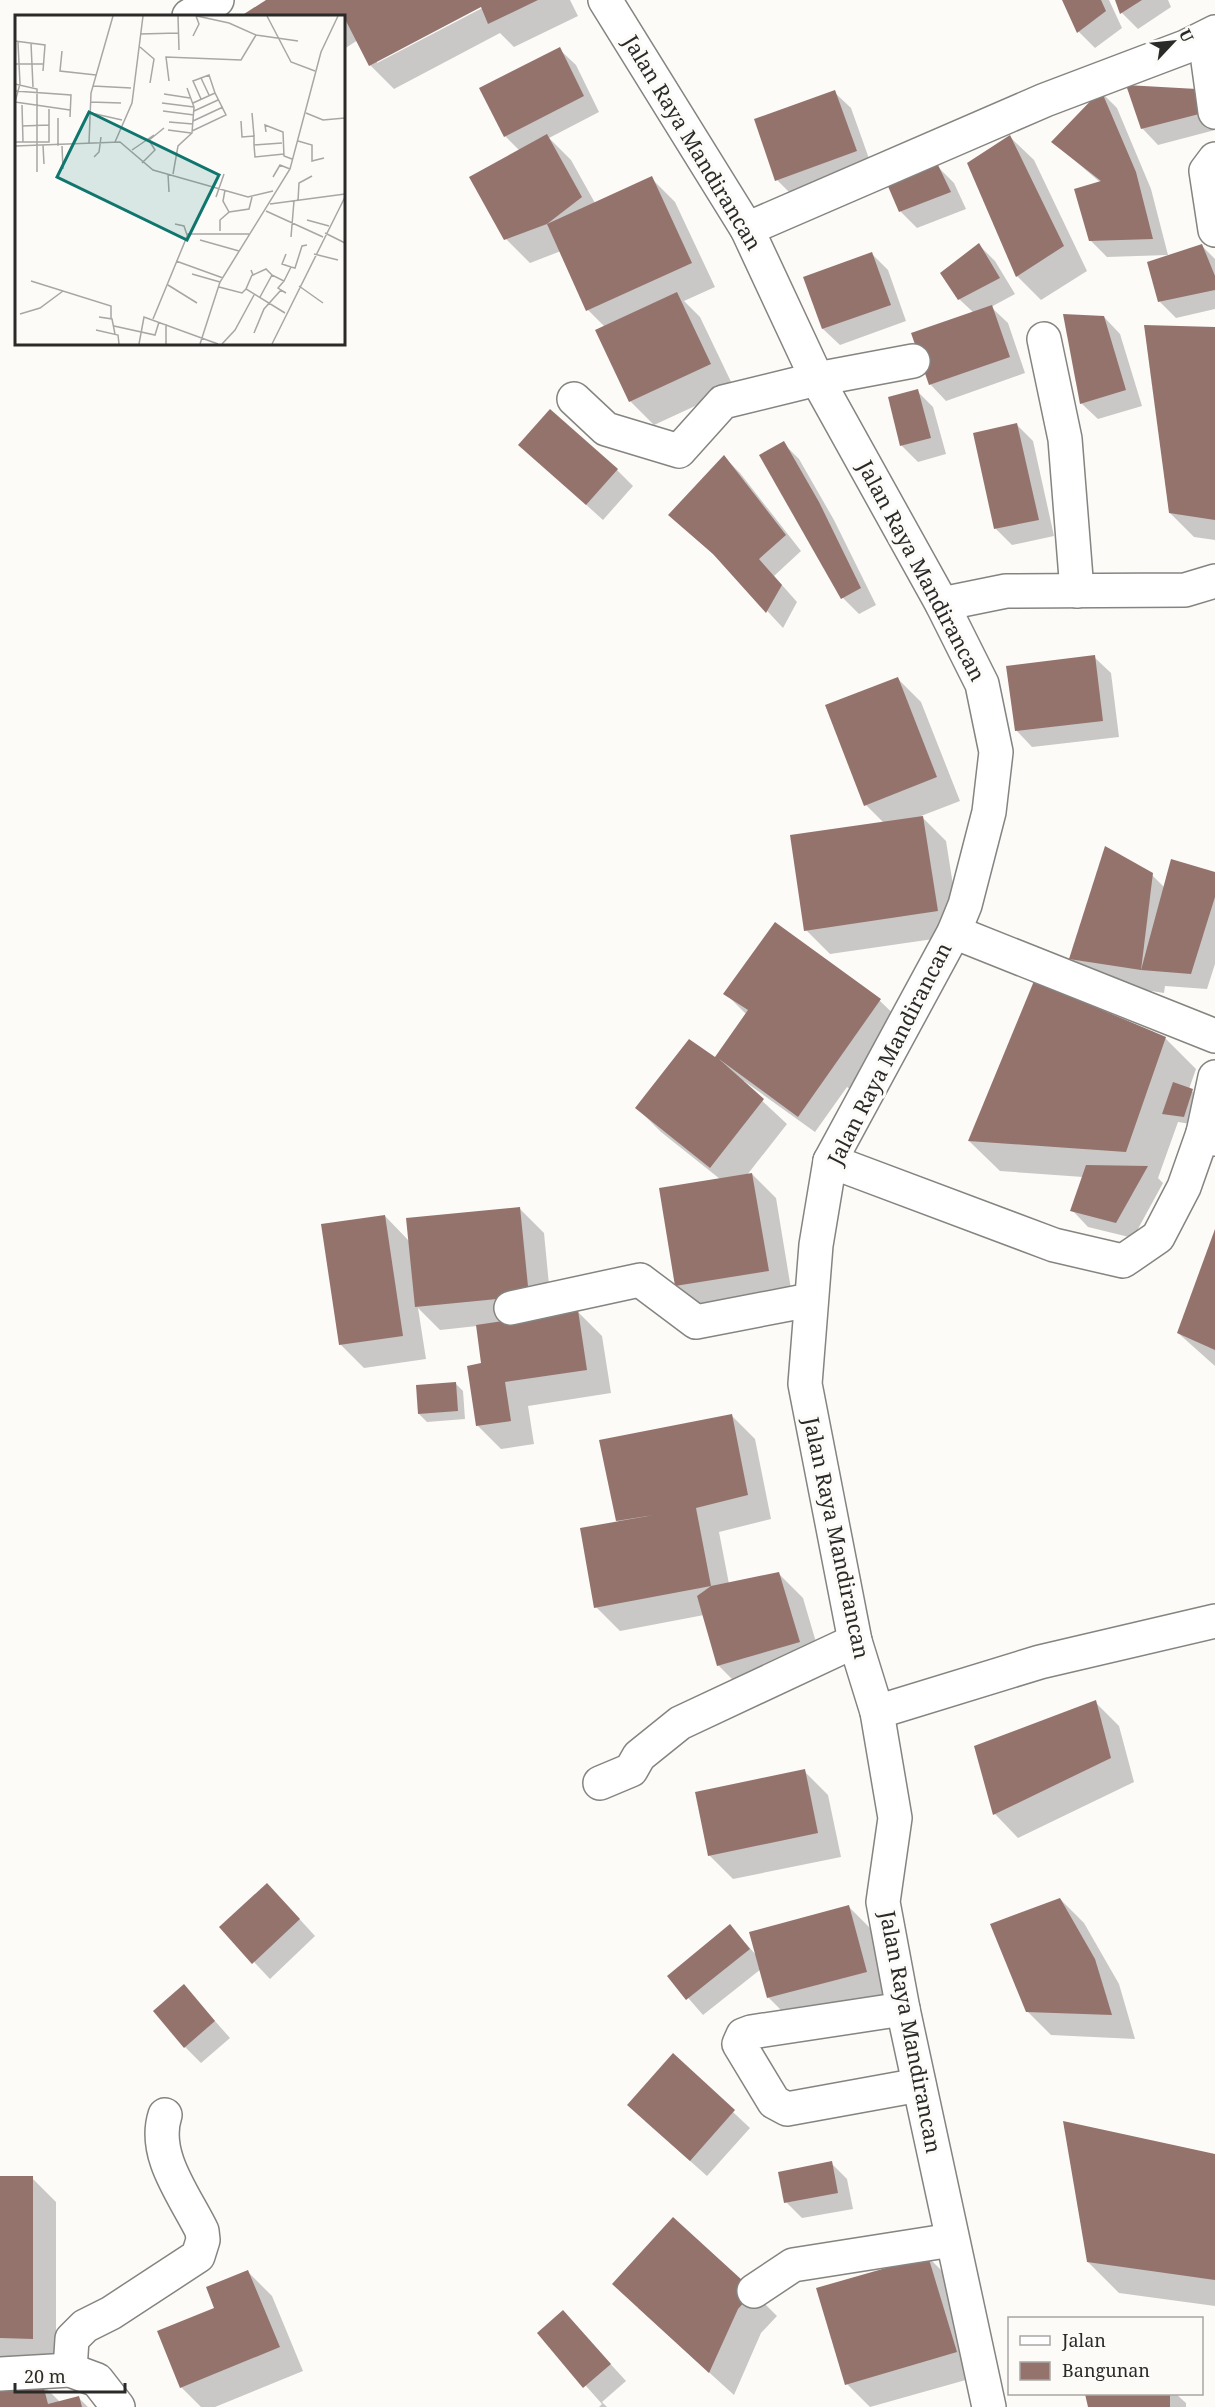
<svg xmlns="http://www.w3.org/2000/svg" width="1215" height="2407" font-family="'Noto Serif',serif">
  <style>
    .shadow { fill: #0003; fill-rule: evenodd }
    .building { fill: #95736d }
    .lines { fill: none; stroke-linecap: round; stroke-linejoin: round }
    .street-casing { stroke: #858481; stroke-width: 36 }
    .secondary-casing { stroke: #858481; stroke-width: 36 }
    .street { stroke: #fff; stroke-width: 33 }
    .secondary { stroke: #fff; stroke-width: 33 }
    .labels { text-anchor: middle; stroke-width: 6; stroke-linejoin: round; paint-order: stroke }
    .street-label { font-size: 21px; fill: #2a2a29; stroke: #fcfbf8 }
    .inset-road { fill: none; stroke: #a8a7a5; stroke-width: 1.5 }
    .view { fill: #0f766e; fill-opacity: 0.15; stroke: #0f766e; stroke-width: 3 }
    .inset-edge { fill: none; stroke: #2a2a29; stroke-width: 3 }
  </style>
  <rect width="100%" height="100%" fill="#fcfbf8"/>
  <!-- shadow -->
  <g class="shadow">
    <path d="M269 0H570L578 16 514 47 500 33 394 89 370 65 358 40 344 49V16H247L246 14ZM487 3 488 5 377 63V60Z"/>
    <path d="M1064 0H1109L1122 28 1095 48 1079 32Z"/>
    <path d="M1117 0H1168L1171 7 1138 29 1122 13Z"/>
    <path d="M559 49 576 65 599 112 549 138 571 160 595 203 651 178 675 202 715 287 684 301 700 317 734 388 654 425 630 401 605 327 588 310 561 251 530 263 506 239 520 151 505 136Z"/>
    <path d="M1128 87 1215 117V130L1158 145 1142 128Z"/>
    <path d="M834 92 851 108 872 167 793 196 777 180Z"/>
    <path d="M1101 92 1117 108 1151 189 1168 255 1107 257 1090 240 1101 183 1053 142Z"/>
    <path d="M1010 137 1034 160 1087 271 1041 300 1017 276Z"/>
    <path d="M937 166 954 183 966 209 917 228 901 212 889 185Z"/>
    <path d="M979 245 995 261 1015 294 991 307 1008 323 1025 373 946 401 930 384 974 313 959 299Z"/>
    <path d="M1202 246 1215 259V309L1176 318 1160 302Z"/>
    <path d="M872 254 888 270 906 321 840 345 823 329 805 278Z"/>
    <path d="M1104 317 1120 334 1142 406 1098 419 1081 403Z"/>
    <path d="M1215 328V540L1194 537 1170 513Z"/>
    <path d="M917 391 933 407 946 454 918 462 902 446 889 398Z"/>
    <path d="M1017 425 1033 441 1054 536 1012 545 996 529Z"/>
    <path d="M783 443 799 459 834 520 876 605 859 614 843 598Z"/>
    <path d="M520 445 617 470 633 486 603 520Z"/>
    <path d="M724 457 740 473 801 551 774 576 797 602 783 628 723 563 670 515Z"/>
    <path d="M1094 657 1111 673 1119 737 1032 747 1016 730Z"/>
    <path d="M897 678 921 702 960 801 921 816 946 841 961 935 830 954 806 930 884 823 866 805Z"/>
    <path d="M1215 874V964L1207 989 1165 986 1164 993 1094 982 1070 958 1152 875 1165 888Z"/>
    <path d="M776 924 880 1001 904 1024 856 1093 847 1087 815 1132 744 1081 743 1083 787 1124 747 1175 752 1174 776 1198 792 1295 700 1310 676 1286 720 1179 661 1132 637 1108 722 1061 717 1057 747 1015 725 993Z"/>
    <path d="M1165 1038 1196 1069 1189 1089 1200 1098 1191 1124 1178 1122 1158 1178 1163 1183 1133 1238 1088 1227 1072 1210 1083 1177 1000 1171 969 1141Z"/>
    <path d="M520 1209 544 1233 552 1316 578 1312 602 1336 611 1393 528 1406 534 1444 501 1449 477 1425 483 1364 477 1326 440 1330 418 1308 426 1359 364 1368 340 1344 385 1216 410 1242Z"/>
    <path d="M1215 1232V1366L1178 1333Z"/>
    <path d="M455 1383 463 1391 465 1419 427 1422 419 1414Z"/>
    <path d="M731 1415 755 1439 771 1519 719 1532 729 1584 779 1574 803 1598 823 1666 742 1689 718 1665 704 1615 620 1631 596 1607 620 1523 617 1520Z"/>
    <path d="M1095 1702 1119 1726 1134 1782 1018 1838 995 1814 976 1747Z"/>
    <path d="M804 1771 828 1795 841 1857 733 1879 709 1855Z"/>
    <path d="M1060 1899 1084 1923 1119 1984 1135 2039 1051 2035 1027 2011Z"/>
    <path d="M283 1901 315 1936 270 1979 254 1962Z"/>
    <path d="M849 1907 873 1931 890 1996 793 2022 769 1998 761 1969 703 2015 669 1976 730 1926 757 1956Z"/>
    <path d="M184 1986 230 2038 201 2063 185 2047Z"/>
    <path d="M673 2056 750 2128 707 2176 645 2121Z"/>
    <path d="M1215 2155V2306L1119 2293 1088 2262Z"/>
    <path d="M831 2163 847 2179 853 2209 802 2218 786 2202Z"/>
    <path d="M0 2178H32L56 2202V2362L0 2361Z"/>
    <path d="M928 2257 952 2281 980 2376 870 2407 847 2384Z"/>
    <path d="M248 2272 272 2296 303 2371 215 2407H201L181 2387 216 2308Z"/>
    <path d="M753 2292 777 2316 761 2333 734 2395 638 2308Z"/>
    <path d="M563 2312 626 2381 602 2402 607 2407H599L602 2404 539 2333Z"/>
    <path d="M41 2383 61 2403 79 2398 88 2407H0V2394Z"/>
    <path d="M1086 2394H1176L1186 2403V2407H1090Z"/>
  </g>
  <!-- building -->
  <g class="building">
    <path d="M266 0H538L488 24 481 7 369 66 346 21 344 23V16H245L244 14Z"/>
    <path d="M1062 0H1101L1106 11 1077 33Z"/>
    <path d="M1115 0H1142L1120 14Z"/>
    <path d="M560 47 584 96 504 137 479 88Z"/>
    <path d="M1126 85 1197 89 1203 113 1141 129Z"/>
    <path d="M835 90 857 151 775 181 754 119Z"/>
    <path d="M1101 90 1136 172 1153 239 1089 241 1074 189 1101 181 1051 142Z"/>
    <path d="M547 134 582 197 547 224 504 240 469 177Z"/>
    <path d="M1010 135 1064 246 1016 277 967 163Z"/>
    <path d="M938 165 951 192 899 212 887 184Z"/>
    <path d="M652 176 692 263 586 311 547 224Z"/>
    <path d="M979 243 1000 278 958 300 940 273Z"/>
    <path d="M1202 244 1215 276V290L1158 302 1147 262Z"/>
    <path d="M872 252 891 305 822 329 803 277Z"/>
    <path d="M677 292 711 364 629 402 595 330Z"/>
    <path d="M992 305 1010 357 929 385 911 333Z"/>
    <path d="M1063 314 1104 316 1126 390 1080 404Z"/>
    <path d="M1144 325 1215 327V520L1169 513Z"/>
    <path d="M918 389 931 438 900 446 888 397Z"/>
    <path d="M550 409 618 469 586 505 518 445Z"/>
    <path d="M1017 423 1039 520 994 529 973 433Z"/>
    <path d="M784 441 819 502 861 588 841 599 759 455Z"/>
    <path d="M724 455 786 535 759 559 782 585 766 613 713 554 668 515Z"/>
    <path d="M1095 655 1103 721 1015 731 1006 666Z"/>
    <path d="M898 677 937 777 864 806 825 705Z"/>
    <path d="M923 816 938 911 804 931 790 835Z"/>
    <path d="M1105 846 1153 873 1141 970 1069 959Z"/>
    <path d="M1171 859 1215 872V897L1191 974 1141 970Z"/>
    <path d="M775 922 881 999 798 1117 719 1059 764 1099 710 1168 635 1108 689 1039 715 1057 748 1010 723 994Z"/>
    <path d="M1034 981 1166 1037 1126 1152 968 1141Z"/>
    <path d="M1173 1082 1193 1089 1184 1117 1162 1114Z"/>
    <path d="M1086 1165 1148 1166 1116 1223 1070 1211Z"/>
    <path d="M752 1173 769 1271 675 1286 659 1188Z"/>
    <path d="M520 1207 529 1296 415 1307 406 1218Z"/>
    <path d="M385 1215 403 1336 339 1345 321 1224Z"/>
    <path d="M1215 1229V1350L1177 1333Z"/>
    <path d="M578 1310 587 1370 505 1382 511 1421 476 1426 467 1366 481 1363 476 1325Z"/>
    <path d="M456 1382 458 1411 418 1414 416 1385Z"/>
    <path d="M732 1414 748 1495 696 1508 711 1586 779 1572 800 1642 717 1666 697 1596 711 1586 594 1608 580 1528 654 1515 616 1521 599 1440Z"/>
    <path d="M1096 1700 1111 1758 993 1815 974 1746Z"/>
    <path d="M805 1769 818 1833 708 1856 695 1792Z"/>
    <path d="M267 1883 300 1919 252 1964 219 1927Z"/>
    <path d="M1060 1898 1095 1959 1112 2015 1026 2012 990 1924Z"/>
    <path d="M849 1905 867 1972 767 1998 749 1932Z"/>
    <path d="M730 1924 750 1949 686 2000 667 1976Z"/>
    <path d="M184 1984 215 2021 184 2048 153 2011Z"/>
    <path d="M673 2053 735 2110 690 2161 627 2105Z"/>
    <path d="M1063 2121 1215 2154V2280L1087 2262Z"/>
    <path d="M832 2161 838 2193 784 2203 778 2172Z"/>
    <path d="M0 2176H33V2339L0 2338Z"/>
    <path d="M673 2217 754 2291 738 2309 709 2373 612 2284Z"/>
    <path d="M928 2256 957 2352 845 2385 816 2288Z"/>
    <path d="M248 2270 280 2347 180 2388 157 2331 214 2308 206 2287Z"/>
    <path d="M563 2310 611 2364 583 2388 537 2333Z"/>
    <path d="M42 2381 48 2404 79 2396 82 2407H0V2392Z"/>
    <path d="M1085 2394H1170V2407H1088Z"/>
  </g>
  <g class="lines">
    <defs>
      <g id="street">
        <path d="M189 16 217 0"/>
        <path d="M1205 39 1215 112"/>
        <path d="M1215 159 1206 171 1215 230"/>
        <path d="M747 229 1045 100 1185 47 1215 32"/>
        <path d="M1044 339 1065 439 1077 591"/>
        <path d="M574 399 606 429 679 451 723 402 817 379 913 361"/>
        <path d="M942 604 1006 591 1185 590 1215 581"/>
        <path d="M954 932 1215 1036"/>
        <path d="M1215 1077 1203 1133 1215 1139"/>
        <path d="M830 1161 1054 1245 1123 1261 1158 1237 1184 1187 1203 1133"/>
        <path d="M511 1308 640 1280 696 1322 810 1300"/>
        <path d="M877 1712 1040 1662 1215 1621"/>
        <path d="M600 1783 631 1770 639 1756 680 1723 855 1641"/>
        <path d="M903 2009 751 2032 743 2035 739 2044 774 2102 787 2109 919 2085"/>
        <path d="M754 2291 793 2265 952 2240"/>
        <path d="M70 2370 72 2339 85 2326 111 2313 198 2256 203 2240 202 2231C185 2196 152 2155 165 2115"/>
        <path d="M0 2374 70 2370 97 2380 118 2407"/>
      </g>
      <path id="secondary" d="M605 0 747 229 817 379 942 604 982 684 996 752 989 812 965 905 954 932 830 1161 816 1245 805 1384 855 1641 877 1712 895 1818 883 1902 903 2009 989 2407"/>
    </defs>
    <!-- street casing -->
    <use href="#street" class="street-casing"/>
    <!-- secondary casing -->
    <use href="#secondary" class="secondary-casing"/>
    <!-- street -->
    <use href="#street" class="street"/>
    <!-- secondary -->
    <use href="#secondary" class="secondary"/>
  </g>
  <g class="labels">
    <!-- street labels -->
    <g class="street-label">
      <text transform="translate(692 143) rotate(59)" y="7">Jalan Raya Mandirancan</text>
      <text transform="translate(921 571) rotate(62)" y="7">Jalan Raya Mandirancan</text>
      <text transform="translate(890 1054) rotate(-63)" y="7">Jalan Raya Mandirancan</text>
      <text transform="translate(836 1538) rotate(78)" y="7">Jalan Raya Mandirancan</text>
      <text transform="translate(910 2032) rotate(79)" y="7">Jalan Raya Mandirancan</text>
    </g>
  </g>
  <!-- overview -->
  <g transform="translate(15 15)">
    <rect width="330" height="330" fill="#fcfbf8"/>
    <path class="inset-road" d="M163 1 164 35M182 1 214 8 241 20 283 26M252 1 276 47 300 56M125 19 163 18M178 21 184 9 181 1M0 26 30 30 28 56M16 28 18 72M125 32 139 44 135 68M47 36 45 56 81 60M0 49H29M186 63 194 80M154 66 151 42 226 45 241 20M0 69 22 74V157M78 71 116 73M0 76 56 80 55 102M149 79 175 83M186 84 178 66 194 60 200 78M0 87 5 69 3 27M0 87 55 95M75 87 106 88M147 88 179 92M7 90 8 127M148 96 179 100M179 96 203 85M76 98 107 105M237 98 239 121M291 98 308 105 330 103M178 106 208 92M226 106 227 122 239 121V130L267 128M154 107 178 109M7 111 34 110M153 115 176 118M177 116 211 100 200 78 178 88M251 117 250 110 268 117 269 141 277 144M133 126 149 113M283 126 297 130V146L309 143M0 127H34V94M100 127 117 88 128 1M74 128 76 78 98 1M28 130 29 149M239 130 240 142 269 139M0 131 105 127 138 155 233 182 258 176M43 131V103M47 131 48 154M117 135 139 120M79 142 84 137 86 122M127 148 140 135 135 127M153 159 154 177M158 159 163 131 177 118 179 92 172 73M258 162 265 150 275 154M201 182 209 159M283 186 284 168 297 161M255 189 330 179M251 196 308 222M214 197 234 194 237 182M292 205 314 211M160 209 169 211 172 220M205 216V205L214 197 208 186 210 175M310 218 330 228M276 222 279 186M185 225 224 236M271 239 267 249 276 252M299 239 323 245M161 246 208 263M236 255 238 260 251 254 257 260M177 259 205 267M237 260 231 274 270 298M16 266 96 291V303M269 266 276 252 280 253 287 231 292 230M153 270 182 288M284 271 308 288M204 272 227 278 231 274M245 282 257 260 269 266 263 273 266 275M5 299 25 293 48 276M84 302 97 304 100 319M138 304 173 219H234M99 311 140 320 144 307M81 315 103 320 104 329M239 318 249 294 266 275 271 278M124 329 129 302 203 329M151 329V309M185 329 205 267 275 154 306 37 323 1M207 329 220 315 239 280M257 329 330 182"/>
    <path class="view" d="M74 97 204 160 172 225 42 162Z"/>
    <rect width="330" height="330" class="inset-edge"/>
  </g>
  <!-- legend -->
  <rect x="1008" y="2317" width="195" height="78" fill="#fcfbf8" stroke="#a8a7a5" stroke-width="1.5"/>
  <rect x="1020" y="2336" width="30" height="9" fill="#ffffff" stroke="#a8a7a5" stroke-width="1.5"/>
  <text x="1062" y="2347" font-size="18" fill="#2a2a29">Jalan</text>
  <rect x="1020" y="2362" width="30" height="18" fill="#95736d" stroke="#a8a7a5" stroke-width="1.5"/>
  <text x="1062" y="2377" font-size="18" fill="#2a2a29">Bangunan</text>
  <!-- north arrow -->
  <g transform="translate(1173 42) rotate(64)" stroke="#fcfbf8" stroke-width="4.5" paint-order="stroke">
  <path d="M0-4.5L10 22L0 15L-10 22Z" fill="#2a2a29"/>
  <text y="-9" font-size="16" font-weight="bold" text-anchor="middle" fill="#2a2a29">U</text>
  </g>
  <!-- scale -->
  <path d="M15 2383v9h110v-9" fill="none" stroke="#2a2a29" stroke-width="3"/>
  <text x="24" y="2383" font-size="18" fill="#2a2a29" stroke="#fcfbf8" stroke-width="4.5" paint-order="stroke">20 m</text>
</svg>
